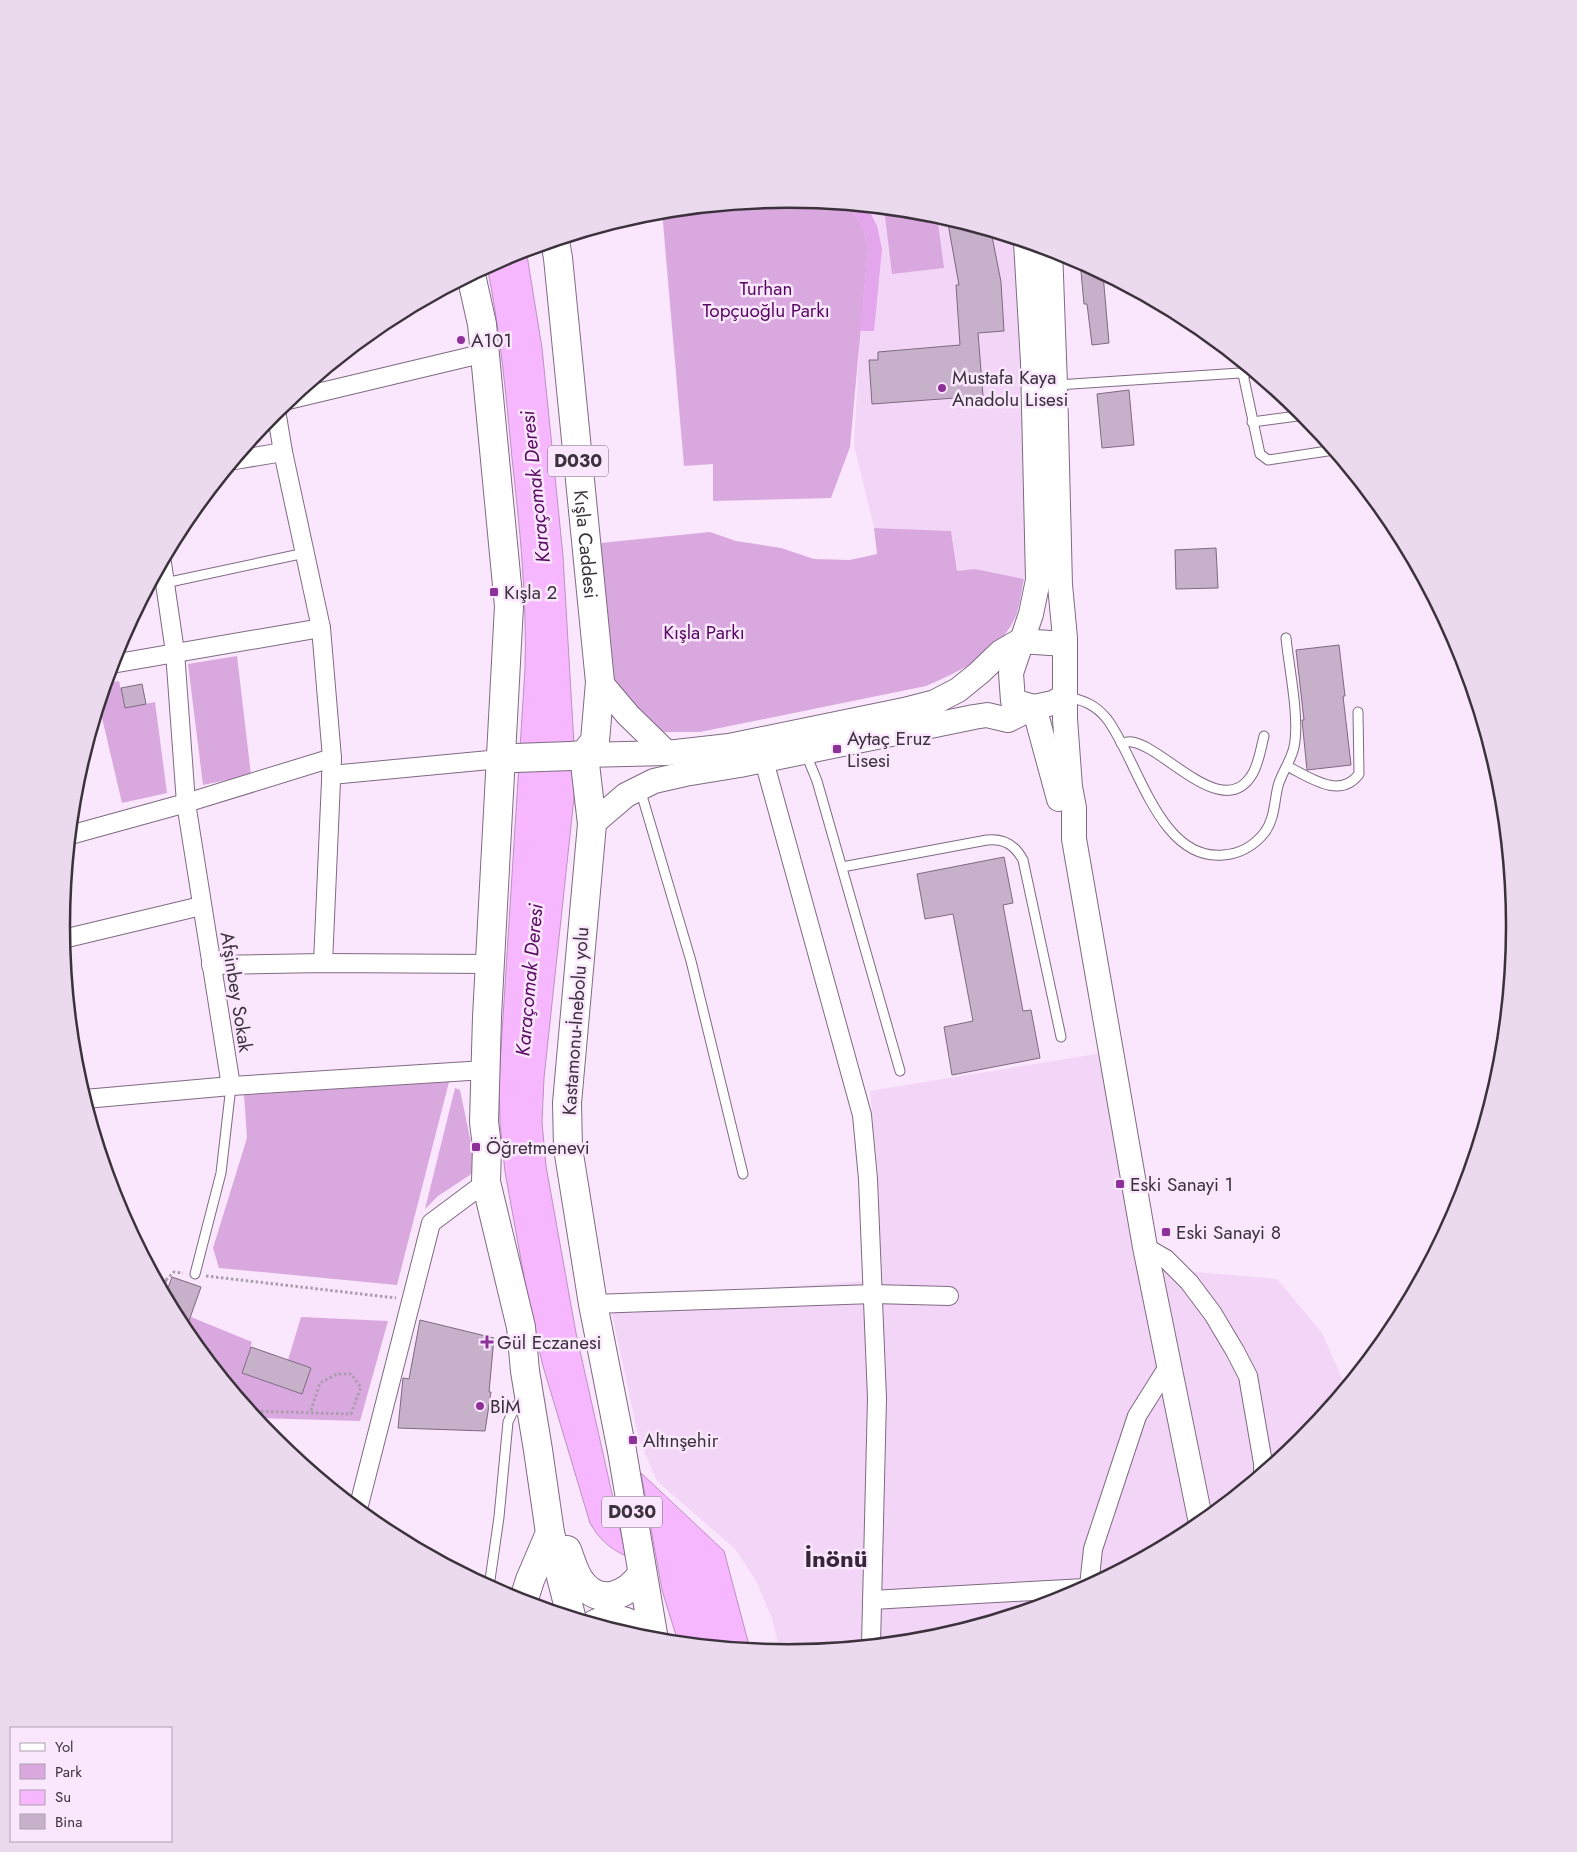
<svg xmlns="http://www.w3.org/2000/svg" width="1577" height="1852" font-family="Jost,sans-serif">
  <style>
    .built { fill: #f3d6f7 }
    .green { fill: #d9a8df }
    .forest { fill: #e3a5ec }
    .water { fill: #f6b7ff; stroke: #be8fc4 }
    .building { fill: #c7b0ca; stroke: #7e6980 }
    .lines { fill: none; stroke-linecap: round; stroke-linejoin: round }
    .lane-casing { stroke: #7f6a82; stroke-width: 11 }
    .street-casing { stroke: #7f6a82; stroke-width: 20 }
    .secondary-casing { stroke: #7f6a82; stroke-width: 26 }
    .primary-casing { stroke: #7f6a82; stroke-width: 30 }
    .highway-casing { stroke: #7f6a82; stroke-width: 30 }
    .path { stroke: #ac9dae; stroke-width: 3; stroke-dasharray: 2.5 2.5; stroke-linecap: butt }
    .lane { stroke: #fff; stroke-width: 9 }
    .street { stroke: #fff; stroke-width: 18 }
    .secondary { stroke: #fff; stroke-width: 24 }
    .primary { stroke: #fff; stroke-width: 28 }
    .highway { stroke: #fff; stroke-width: 28 }
    .poi-dot { fill: #8d309a; stroke: #fae7fd; stroke-width: 2 }
    .labels { text-anchor: middle; stroke-width: 5; stroke-linejoin: round; paint-order: stroke }
    .shield { fill: #fae7fd; stroke: #746876; stroke-width: 1 }
    .shield-label { font-size: 18px; font-weight: bold; fill: #3b323c }
    .park-label { font-size: 19px; fill: #560761; stroke: #fae7fd }
    .poi-label { font-size: 19px; fill: #3b323c; stroke: #fae7fd; text-anchor: start }
    .street-label { font-size: 19px; fill: #3b323c; stroke: #fae7fd }
    .water-label { font-size: 20px; font-style: italic; fill: #590b63; stroke: #fae7fd }
    .district-label { font-size: 24px; font-weight: bold; fill: #37263a; stroke: #fae7fd }
    .rim { fill: none; stroke: #3b323c; stroke-width: 2.5 }
  </style>
  <rect width="100%" height="100%" fill="#fae7fd"/>
  <!-- built -->
  <g class="built">
    <path d="M850 205 931 213 1012 238 1022 288 1029 554 1024 579 975 569 957 571 951 531 874 528 854 445 860 331 868 249Z"/>
    <path d="M1108 1052 1149 1268 1277 1279 1322 1333 1346 1387 1303 1440 1192 1531 1067 1598 930 1639 788 1653 780 1652 772 1618 756 1581 735 1549 657 1481 639 1440 609 1299 880 1280 878 1172 870 1091Z"/>
  </g>
  <!-- green -->
  <g class="green">
    <path d="M789 199 850 205 864 231 868 249 850 447 831 498 713 501V464L684 466 662 211Z"/>
    <path d="M884 208 937 215 944 268 892 274Z"/>
    <path d="M874 528 951 531 957 571 975 569 1024 579C1021 592 1020 609 1014 620 997 654 959 672 926 686L700 732H662L612 682 609 664 600 543 710 532 736 541 781 548 814 559 850 560 877 554Z"/>
    <path d="M237 656 251 775 203 785 188 664Z"/>
    <path d="M119 681 125 708 155 702 167 793 122 803 99 705 106 683Z"/>
    <path d="M449 1082 397 1285 219 1268 213 1248 247 1138 244 1095Z"/>
    <path d="M455 1088 460 1090 474 1157 475 1168 470 1175 438 1196 425 1209Z"/>
    <path d="M191 1317 252 1342 242 1373 301 1394 311 1368 288 1360 301 1317 388 1321 360 1421 256 1418 185 1332Z"/>
  </g>
  <!-- forest -->
  <path class="forest" d="M850 205 867 206 877 226 882 249 874 331H860L868 249 864 231Z"/>
  <!-- water -->
  <g class="water">
    <path d="M526 249 542 348 563 556 576 779 544 1078 542 1122 546 1166 576 1333 626 1556C609 1548 599 1539 590 1523L543 1366 532 1320 505 1172 500 1123 499 1081 525 669C527 598 520 529 512 458 506 394 500 330 487 266L510 254Z"/>
    <path d="M641 1473 724 1551 750 1649 678 1642 662 1590Z"/>
  </g>
  <!-- building -->
  <g class="building">
    <path d="M947 218 991 231 1001 282 1004 331 978 333 983 396 872 404 869 360H878V352L960 345 956 285H959Z"/>
    <path d="M1080 261 1103 274 1109 343 1092 345 1087 304H1084Z"/>
    <path d="M1129 390 1134 445 1102 448 1097 394Z"/>
    <path d="M1216 548 1218 588 1176 589 1175 550Z"/>
    <path d="M1339 645 1345 696H1343L1351 765 1307 770 1302 720H1304L1296 650Z"/>
    <path d="M142 684 146 704 125 708 121 688Z"/>
    <path d="M1004 857 1013 903 1003 905 1023 1011 1031 1010 1040 1058 952 1075 944 1027 973 1021 953 914 925 919 917 874Z"/>
    <path d="M172 1277 201 1287 185 1332 165 1296Z"/>
    <path d="M420 1320 494 1338 489 1392H491L485 1431 398 1428 403 1378 409 1379Z"/>
    <path d="M251 1347 311 1368 302 1394 242 1373Z"/>
  </g>
  <g class="lines">
    <defs>
      <g id="lane">
        <path d="M1243 374 1260 454 1268 460 1334 450"/>
        <path d="M1057 385 1255 372"/>
        <path d="M1252 422 1305 415"/>
        <path d="M165 583 305 553"/>
        <path d="M1066 696C1084 701 1095 704 1107 719 1138 760 1159 861 1223 855 1240 854 1255 845 1265 832 1275 818 1274 802 1278 786 1282 772 1291 761 1294 747 1300 719 1289 668 1286 638"/>
        <path d="M1121 743C1124 743 1129 741 1132 742 1165 747 1224 824 1253 773 1259 762 1261 748 1264 736"/>
        <path d="M806 754 817 781 900 1071"/>
        <path d="M1287 766C1309 777 1340 800 1359 774L1358 712"/>
        <path d="M640 789 691 961 743 1174"/>
        <path d="M842 867 987 840C1004 838 1015 845 1023 860L1061 1037"/>
        <path d="M195 1274 221 1173 231 1086"/>
        <path d="M489 1587 499 1517 508 1422 515 1407 524 1398"/>
      </g>
      <g id="street">
        <path d="M288 400 485 353"/>
        <path d="M276 410 283 452 321 628 332 758 323 963"/>
        <path d="M235 460 283 452"/>
        <path d="M162 563 175 652 186 803 231 1086"/>
        <path d="M112 664 321 628"/>
        <path d="M761 750 862 1115 868 1179 877 1398 871 1645"/>
        <path d="M331 775 500 759"/>
        <path d="M70 835 186 803 332 758"/>
        <path d="M63 939 201 906"/>
        <path d="M211 965 323 963 491 964"/>
        <path d="M85 1099 231 1086 485 1070"/>
        <path d="M1145 1247 1166 1259 1189 1282 1213 1314 1235 1351 1248 1376 1263 1463V1473"/>
        <path d="M593 1304 873 1294 949 1296"/>
        <path d="M358 1509 431 1223 486 1182"/>
        <path d="M1089 1586 1093 1549 1137 1416 1169 1365"/>
        <path d="M872 1600 1085 1588"/>
      </g>
      <g id="secondary">
        <path d="M1026 242 1033 362 1038 580 1031 614 1011 673 1013 701 1034 707"/>
        <path d="M1050 249 1055 385 1060 585 1065 638V719L1070 787 1074 808V839L1145 1247 1201 1523"/>
        <path d="M600 682 628 715 667 753"/>
        <path d="M1034 707 1059 799"/>
        <path d="M584 755 667 753 729 746 904 710 935 702 958 690 979 673 1001 652 1020 641 1065 644"/>
        <path d="M592 824 626 795 654 781 685 774 740 765 974 717 987 715 1008 720 1034 707 1053 703 1065 696"/>
      </g>
      <g id="primary">
        <path id="s1" d="M555 241 558 258 600 682 595 741 584 755 592 824 567 1103 568 1148 593 1304 622 1451 654 1640"/>
        <path d="M471 275 482 324 509 606 487 1017 484 1122 487 1146 486 1182 521 1327 525 1371 538 1450 550 1533 571 1616"/>
        <path d="M515 758 571 756"/>
        <path d="M567 1550C571 1560 574 1573 581 1582 599 1607 627 1596 642 1574"/>
        <path d="M523 1602 530 1580 550 1533"/>
        <path d="M595 1624C616 1614 636 1622 650 1640"/>
      </g>
      <g id="highway">
        <path d="M571 756 584 755"/>
        <path d="M500 759 515 758"/>
      </g>
    </defs>
    <!-- lane casing -->
    <use href="#lane" class="lane-casing"/>
    <!-- street casing -->
    <use href="#street" class="street-casing"/>
    <!-- secondary casing -->
    <use href="#secondary" class="secondary-casing"/>
    <!-- primary casing -->
    <use href="#primary" class="primary-casing"/>
    <!-- highway casing -->
    <use href="#highway" class="highway-casing"/>
    <!-- path -->
    <g class="path">
      <path d="M206 1276 396 1298"/>
      <path d="M156 1278 166 1280 163 1290"/>
      <path d="M166 1280 174 1272 183 1273"/>
      <path d="M251 1411 351 1414 361 1387 351 1374H337L320 1383 310 1413"/>
    </g>
    <!-- lane -->
    <use href="#lane" class="lane"/>
    <!-- street -->
    <use href="#street" class="street"/>
    <!-- secondary -->
    <use href="#secondary" class="secondary"/>
    <!-- primary -->
    <use href="#primary" class="primary"/>
    <!-- highway -->
    <use href="#highway" class="highway"/>
  </g>
  <!-- markers -->
  <g class="poi-dot">
    <circle cx="461" cy="340" r="5"/>
    <circle cx="942" cy="388" r="5"/>
    <rect x="489" y="587" width="10" height="10" rx="2.5"/>
    <rect x="832" y="744" width="10" height="10" rx="2.5"/>
    <rect x="471" y="1142" width="10" height="10" rx="2.5"/>
    <rect x="1115" y="1179" width="10" height="10" rx="2.5"/>
    <rect x="1161" y="1227" width="10" height="10" rx="2.5"/>
    <path d="M484.5 1334.5h5v5h5v5h-5v5h-5v-5h-5v-5h5z"/>
    <circle cx="480" cy="1406" r="5"/>
    <rect x="628" y="1435" width="10" height="10" rx="2.5"/>
  </g>
  <g class="labels">
    <!-- shield labels -->
    <g class="shield">
      <rect x="548" y="445.5" width="60" height="31" rx="4"/>
      <rect x="602" y="1496.5" width="60" height="31" rx="4"/>
    </g>
    <g class="shield-label">
      <text x="578" y="467">D030</text>
      <text x="632" y="1518">D030</text>
    </g>
    <!-- park labels -->
    <g class="park-label">
      <text x="766" y="295">Turhan<tspan x="766" dy="22">Topçuoğlu Parkı</tspan></text>
      <text x="704" y="639">Kışla Parkı</text>
    </g>
    <!-- poi labels -->
    <g class="poi-label">
      <text x="471" y="347">A101</text>
      <text x="952" y="384">Mustafa Kaya<tspan x="952" dy="22">Anadolu Lisesi</tspan></text>
      <text x="504" y="599">Kışla 2</text>
      <text x="847" y="745">Aytaç Eruz<tspan x="847" dy="22">Lisesi</tspan></text>
      <text x="486" y="1154">Öğretmenevi</text>
      <text x="1130" y="1191">Eski Sanayi 1</text>
      <text x="1176" y="1239">Eski Sanayi 8</text>
      <text x="497" y="1349">Gül Eczanesi</text>
      <text x="490" y="1413">BİM</text>
      <text x="643" y="1447">Altınşehir</text>
    </g>
    <!-- street labels -->
    <g class="street-label">
      <text dy="7" stroke="none"><textPath href="#s1" startOffset="305">Kışla Caddesi</textPath></text>
      <text transform="translate(237 992) rotate(81)" y="7">Afşinbey Sokak</text>
      <text transform="translate(575 1021) rotate(-86)" y="7">Kastamonu-İnebolu yolu</text>
    </g>
    <!-- water labels -->
    <g class="water-label">
      <text transform="translate(535 487) rotate(-96)" y="7">Karaçomak Deresi</text>
      <text transform="translate(529 980) rotate(-85)" y="7">Karaçomak Deresi</text>
    </g>
    <!-- district labels -->
    <g class="district-label">
      <text x="836" y="1567">İnönü</text>
    </g>
  </g>
  <!-- crop -->
  <path d="M0 0H1577V1852H0ZM70 926a718 718 0 1 1 1436 0a718 718 0 1 1-1436 0Z" fill="#ebd9ee" fill-rule="evenodd"/>
  <path class="rim" d="M70 926a718 718 0 1 1 1436 0a718 718 0 1 1-1436 0Z"/>
  <!-- legend -->
  <rect x="10" y="1727" width="162" height="115" fill="#fae7fd" stroke="#ae9fb0"/>
  <rect x="20" y="1743" width="25" height="8" fill="#ffffff" stroke="#ae9fb0"/>
  <text x="55" y="1752" font-size="15" fill="#3b323c">Yol</text>
  <rect x="20" y="1764" width="25" height="15" fill="#d9a8df" stroke="#ae9fb0"/>
  <text x="55" y="1777" font-size="15" fill="#3b323c">Park</text>
  <rect x="20" y="1790" width="25" height="15" fill="#f6b7ff" stroke="#ae9fb0"/>
  <text x="55" y="1802" font-size="15" fill="#3b323c">Su</text>
  <rect x="20" y="1814" width="25" height="15" fill="#c7b0ca" stroke="#ae9fb0"/>
  <text x="55" y="1827" font-size="15" fill="#3b323c">Bina</text>
</svg>
